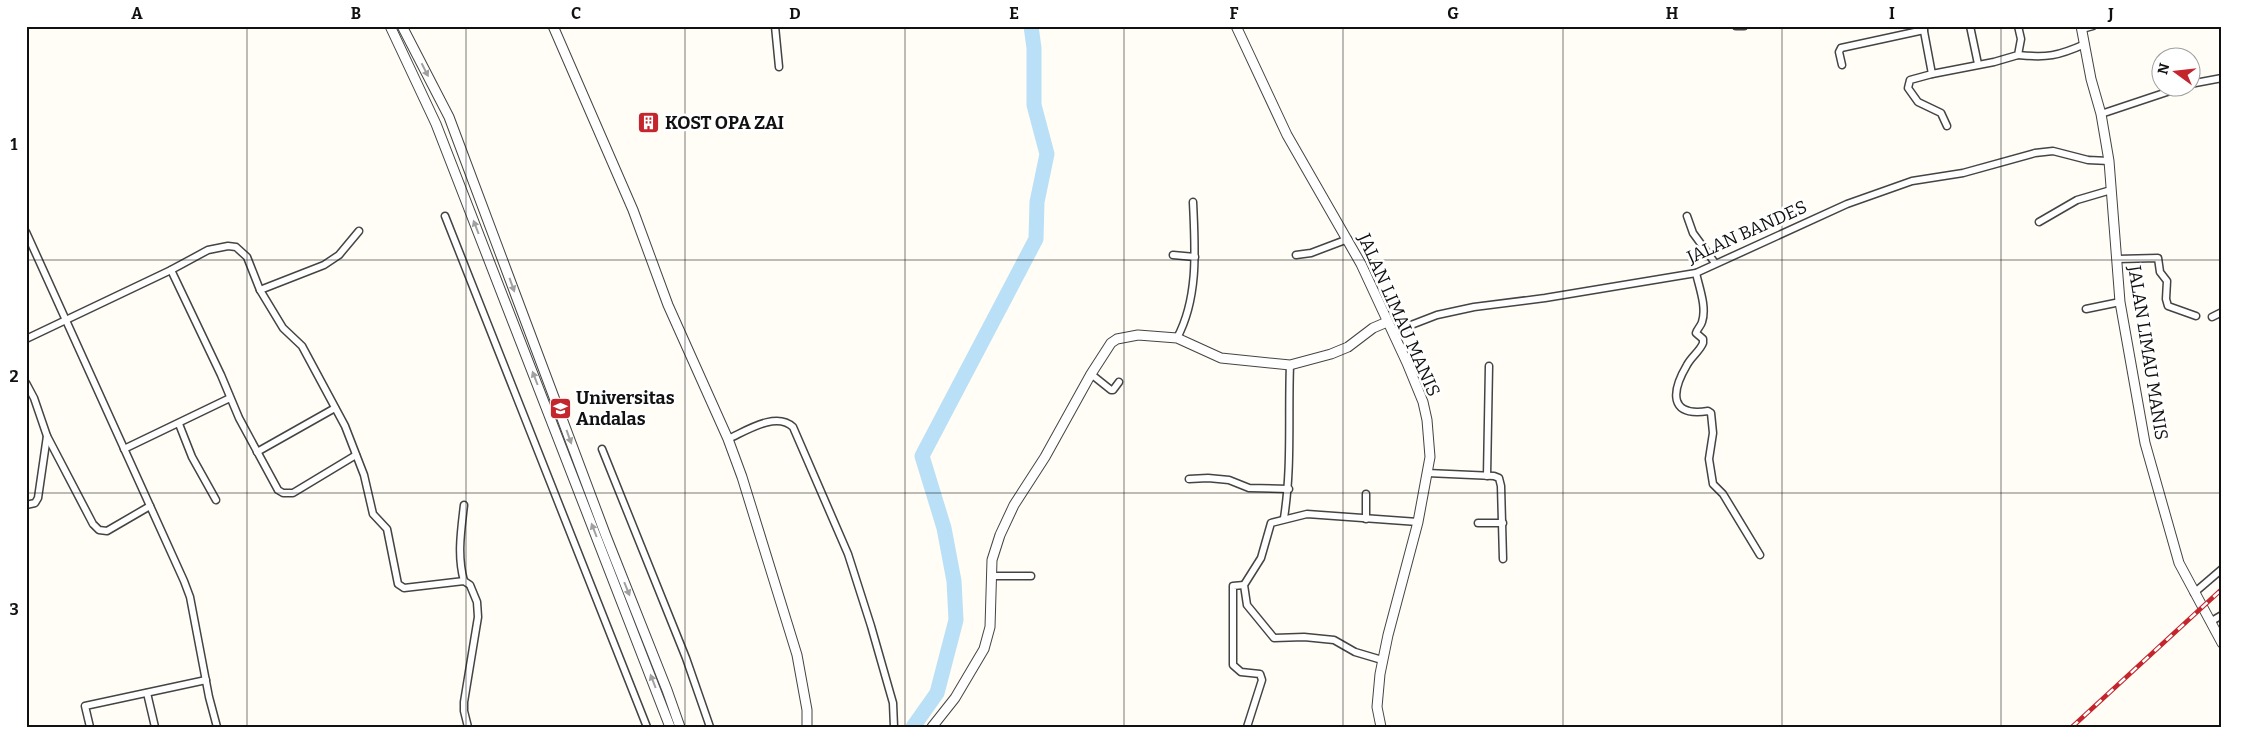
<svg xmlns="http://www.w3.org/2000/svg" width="2248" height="753" font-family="Bitter,serif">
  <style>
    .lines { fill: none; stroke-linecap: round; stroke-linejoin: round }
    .river { stroke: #b9e0f7; stroke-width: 15 }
    .minor-casing { stroke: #444; stroke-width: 9 }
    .tertiary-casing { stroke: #444; stroke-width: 11 }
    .minor { stroke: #fff; stroke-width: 6 }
    .tertiary { stroke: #fff; stroke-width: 9 }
    .rail-casing { stroke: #c4262e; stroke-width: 4.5 }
    .rail { stroke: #fff; stroke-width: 2.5; stroke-dasharray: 8; stroke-linecap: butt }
    .oneway { fill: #a0a0a0 }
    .grid { fill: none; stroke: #111; stroke-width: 1; stroke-opacity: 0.55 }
    .labels { text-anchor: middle; stroke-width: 5; stroke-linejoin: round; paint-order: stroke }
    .poi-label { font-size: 18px; font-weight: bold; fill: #111; stroke: #fff; text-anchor: start }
    .street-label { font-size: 18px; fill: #111; stroke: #fff }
    .neatline { fill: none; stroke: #111; stroke-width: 2 }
    .grid-label { font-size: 16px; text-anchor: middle; font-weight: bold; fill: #111 }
  </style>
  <rect width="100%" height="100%" fill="#fffdf5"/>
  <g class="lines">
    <!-- river -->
    <path class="river" d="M913 727 937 693 956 620 954 581 944 528 922 456 1036 239 1037 202 1047 154 1034 105V48L1031 26"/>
    <defs>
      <g id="minor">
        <path d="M775 26 779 67"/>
        <path d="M1736 26H1744"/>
        <path d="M1923 26 1932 74 1910 80 1908 88 1918 102 1941 113 1947 126"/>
        <path d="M1970 26 1978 64"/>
        <path d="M2082 29 2093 26"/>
        <path d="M2018 55C2047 58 2058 56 2085 44"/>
        <path d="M1842 65 1839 52 1841 48 1924 30"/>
        <path d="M1932 74 1994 62 2018 55 2021 39 2018 26"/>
        <path d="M2190 84 2222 78"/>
        <path d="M2101 114 2179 88"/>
        <path d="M445 216 647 727"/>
        <path d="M1687 216 1693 233 1715 263"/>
        <path d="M2039 222 2077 200 2111 190"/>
        <path d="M26 232 184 581 190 597 209 697 217 727"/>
        <path d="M1173 255 1195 257"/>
        <path d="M1296 255 1311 253 1348 239"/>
        <path d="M2117 259 2158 258 2160 272 2167 281 2166 299 2168 306 2196 316"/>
        <path d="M171 270 221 375 239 418 278 490 283 493H293L356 455"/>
        <path d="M1696 273C1699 287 1707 307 1702 322 1701 326 1697 329 1696 333L1703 339V343C1700 351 1691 357 1687 365 1671 392 1669 417 1708 411L1711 413 1713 433 1709 459 1713 484 1723 494 1760 555"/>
        <path d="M260 290 324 265 339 255 359 231"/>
        <path d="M2086 309 2120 302"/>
        <path d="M2212 317 2222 312"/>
        <path d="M1393 332 1437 315 1474 307 1545 298 1696 273 1847 204 1912 181 1963 173 2035 153 2053 151 2088 160 2109 161"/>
        <path d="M1177 338C1199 297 1195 247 1193 202"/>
        <path d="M26 339 171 270 208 250 228 246 236 247 247 257 260 290 283 328 302 346 345 426 364 475 373 514 387 529 398 584 404 588 464 581 470 585 477 602 478 617 464 702V711L468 727"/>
        <path d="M1091 374 1111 390H1113L1119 382"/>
        <path d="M26 383 34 398 47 436 38 498 35 503 26 505"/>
        <path d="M179 424 192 457 216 500"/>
        <path d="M47 436 93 524 99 530 107 531 150 506"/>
        <path d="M728 439C746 431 776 411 793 427L848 554 871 626 893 703 894 727"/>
        <path d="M124 449 230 398"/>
        <path d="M602 449 686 658 710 727"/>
        <path d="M257 452 335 408"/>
        <path d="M1427 473 1494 476 1499 478 1501 486 1503 559"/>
        <path d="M1487 476 1489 366"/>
        <path d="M1189 479 1208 478 1229 480 1249 488 1289 489"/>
        <path d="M1284 518C1292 467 1288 416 1290 365"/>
        <path d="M1366 519V494"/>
        <path d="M1478 523H1503"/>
        <path d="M992 576H1031"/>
        <path d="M464 581C457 556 461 531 464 505"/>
        <path d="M1244 585 1233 586V665L1241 672 1260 674 1262 680 1247 727"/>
        <path d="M2194 593 2222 569"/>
        <path d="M2210 622 2222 615"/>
        <path d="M1382 660 1355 652 1334 640 1304 637 1274 638 1247 605 1244 585 1261 558 1271 523 1307 514 1418 522"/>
        <path d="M147 693 155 727"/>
        <path d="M90 727 85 706 206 680"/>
      </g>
      <g id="tertiary">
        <path d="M390 26 436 124 670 727"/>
        <path d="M402 26 449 117 606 536 667 690 680 727"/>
        <path d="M553 26 633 210 668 305 728 439 742 477 797 655 807 710V727"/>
        <path d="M1236 26 1287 135 1361 264 1407 363 1423 402 1427 420 1430 457 1418 522 1388 635 1380 674 1377 707 1381 727"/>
        <path d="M2081 26 2091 79 2101 114 2109 161 2120 302 2145 443 2179 563 2222 643"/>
        <path d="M932 727 955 698 984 649 990 627 992 560 1000 535 1014 505 1045 457 1091 374 1111 343 1117 339 1138 335 1177 338 1221 358 1290 365 1331 354 1348 347 1373 328 1387 322"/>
      </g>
    </defs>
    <!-- minor casing -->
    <use href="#minor" class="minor-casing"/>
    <!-- tertiary casing -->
    <use href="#tertiary" class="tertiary-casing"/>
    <!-- minor -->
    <use href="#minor" class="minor"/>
    <!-- tertiary -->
    <use href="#tertiary" class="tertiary"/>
    <defs>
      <path id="rail" d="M2072 727 2222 589"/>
    </defs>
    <!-- rail casing -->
    <use href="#rail" class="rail-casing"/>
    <!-- rail -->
    <use href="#rail" class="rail"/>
  </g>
  <!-- one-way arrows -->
  <defs><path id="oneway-solid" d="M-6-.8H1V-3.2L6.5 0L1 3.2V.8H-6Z" transform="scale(1.25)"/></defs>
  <g class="oneway">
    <use href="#oneway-solid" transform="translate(425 70) rotate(63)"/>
    <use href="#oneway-solid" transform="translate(476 227) rotate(-111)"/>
    <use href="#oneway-solid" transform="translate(512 285) rotate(70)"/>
    <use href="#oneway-solid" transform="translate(535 378) rotate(-111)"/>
    <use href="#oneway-solid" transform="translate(569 437) rotate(70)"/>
    <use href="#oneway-solid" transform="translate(594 530) rotate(-111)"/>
    <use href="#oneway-solid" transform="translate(627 589) rotate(68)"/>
    <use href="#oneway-solid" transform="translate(653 681) rotate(-111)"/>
  </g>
  <!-- grid -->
  <path class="grid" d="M247 26V727M466 26V727M685 26V727M905 26V727M1124 26V727M1343 26V727M1563 26V727M1782 26V727M2001 26V727M26 260H2222M26 493H2222"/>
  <!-- icons -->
  <defs>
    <symbol id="building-square" viewBox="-11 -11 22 22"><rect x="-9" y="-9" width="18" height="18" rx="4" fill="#c4262e" stroke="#fff"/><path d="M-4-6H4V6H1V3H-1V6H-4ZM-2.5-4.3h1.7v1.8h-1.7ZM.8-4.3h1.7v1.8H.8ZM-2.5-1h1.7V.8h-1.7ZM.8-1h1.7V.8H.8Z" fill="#fff"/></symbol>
    <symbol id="university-square" viewBox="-11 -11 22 22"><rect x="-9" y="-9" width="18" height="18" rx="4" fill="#c4262e" stroke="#fff"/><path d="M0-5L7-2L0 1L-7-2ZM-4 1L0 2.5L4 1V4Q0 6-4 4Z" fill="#fff"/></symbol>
  </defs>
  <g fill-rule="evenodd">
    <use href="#building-square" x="636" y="110" width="25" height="25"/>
    <use href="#university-square" x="548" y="396" width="25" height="25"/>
  </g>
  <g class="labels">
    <!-- poi labels -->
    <g class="poi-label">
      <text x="665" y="129">KOST OPA ZAI</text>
      <text x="576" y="404">Universitas<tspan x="576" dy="21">Andalas</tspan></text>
    </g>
    <!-- street labels -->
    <g class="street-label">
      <text transform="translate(1747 232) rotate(-24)" y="6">JALAN BANDES</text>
      <text transform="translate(1399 315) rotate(66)" y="6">JALAN LIMAU MANIS</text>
      <text transform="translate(2148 353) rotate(81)" y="6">JALAN LIMAU MANIS</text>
    </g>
  </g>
  <!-- border -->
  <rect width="2248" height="753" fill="none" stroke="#ffffff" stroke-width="55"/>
  <!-- north arrow -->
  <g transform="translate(2176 72) rotate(285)"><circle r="24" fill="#ffffff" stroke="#a0a0a0"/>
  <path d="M0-4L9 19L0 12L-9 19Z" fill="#c4262e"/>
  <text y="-8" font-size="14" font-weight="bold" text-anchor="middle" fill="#111111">N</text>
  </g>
  <rect x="28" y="28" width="2192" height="698" class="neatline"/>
  <g class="grid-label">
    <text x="137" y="19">A</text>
    <text x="356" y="19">B</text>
    <text x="576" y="19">C</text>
    <text x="795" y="19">D</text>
    <text x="1014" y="19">E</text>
    <text x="1234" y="19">F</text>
    <text x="1453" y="19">G</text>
    <text x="1672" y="19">H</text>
    <text x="1892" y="19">I</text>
    <text x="2111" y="19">J</text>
    <text x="14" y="150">1</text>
    <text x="14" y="382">2</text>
    <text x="14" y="615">3</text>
  </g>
</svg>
